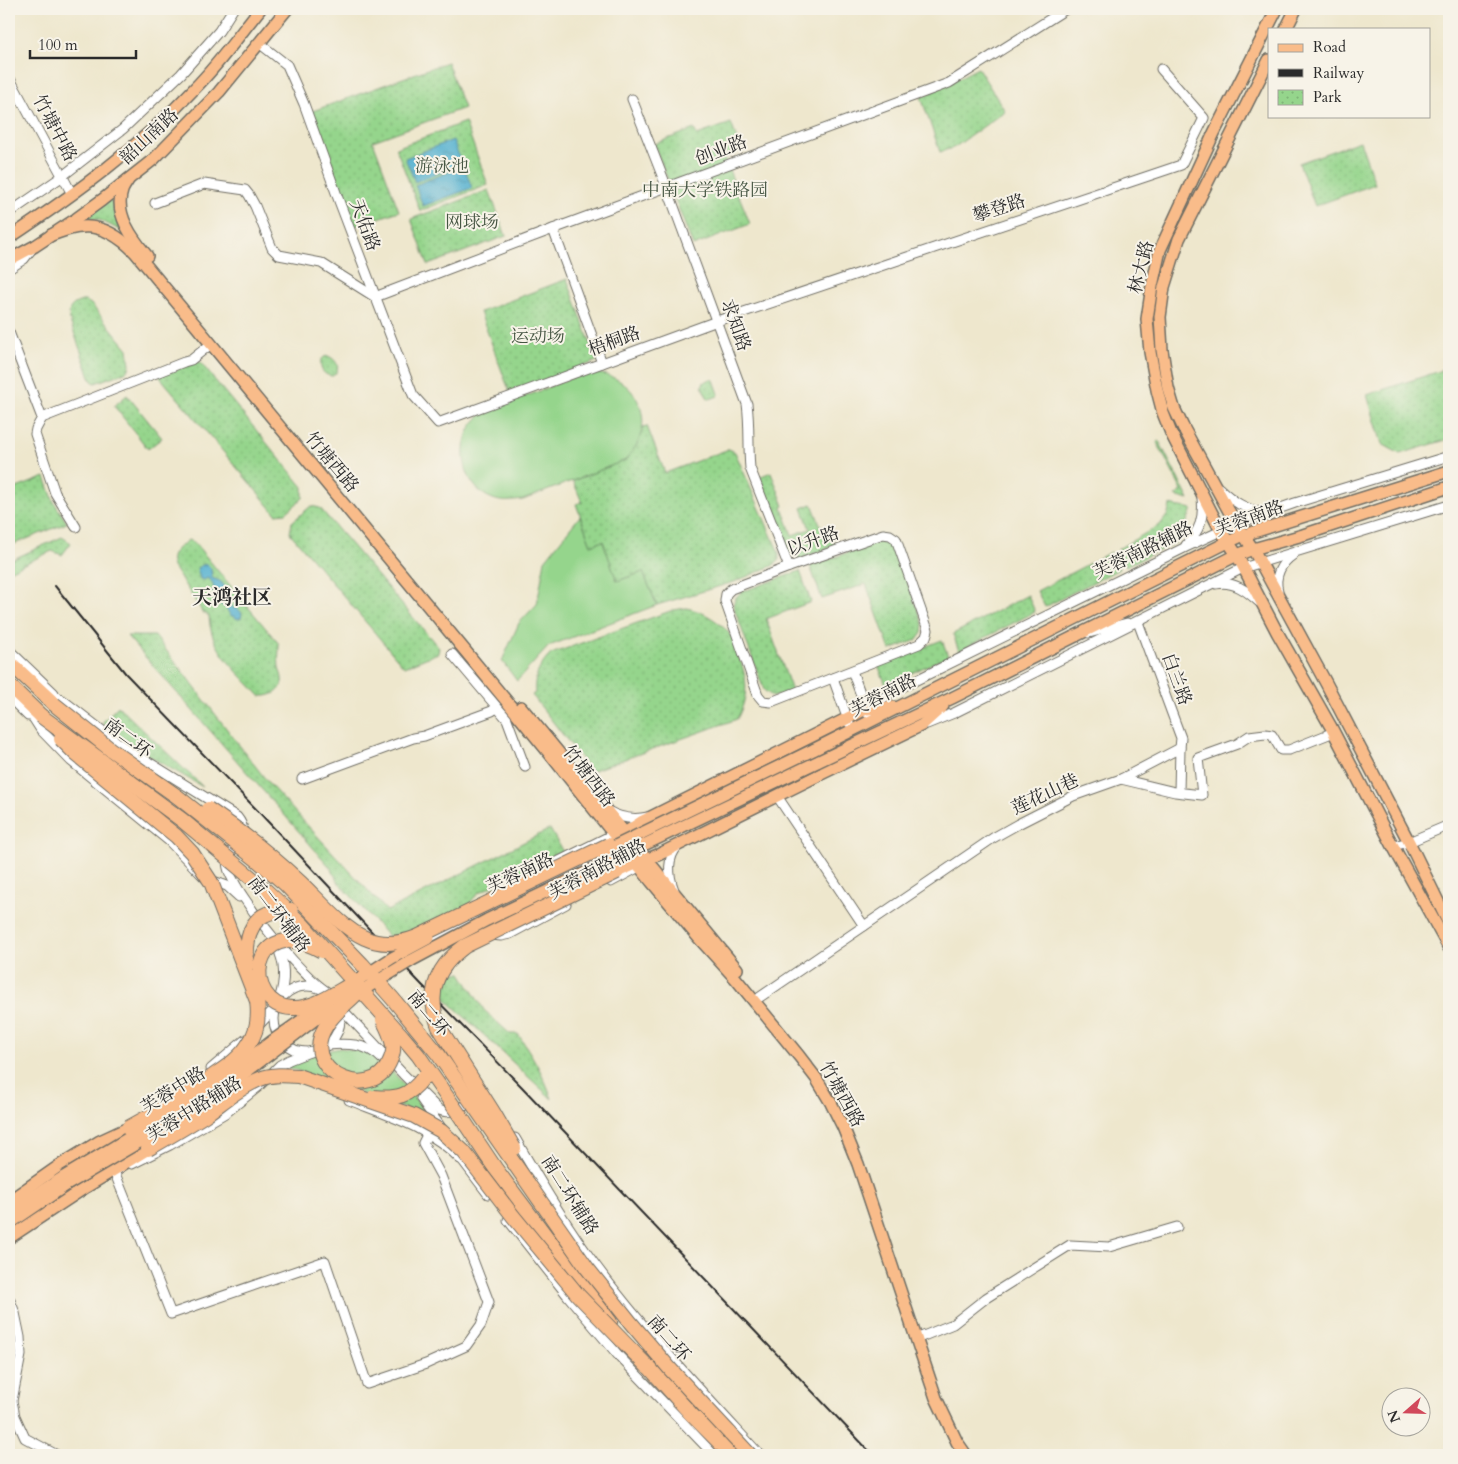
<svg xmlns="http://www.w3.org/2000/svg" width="1458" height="1464" font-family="Cardo,'Noto Serif SC',serif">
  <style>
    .grass { fill: #95d58c; stroke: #60805c }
    .park { fill: url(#park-dots); stroke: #60805c }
    .water { fill: url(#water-ripples); stroke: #3e6d7d }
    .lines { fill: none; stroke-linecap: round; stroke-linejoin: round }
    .minor-casing { stroke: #6f6d64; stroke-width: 11 }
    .major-casing { stroke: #6f6d64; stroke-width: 14 }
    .highway-casing { stroke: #6f6d64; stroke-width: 16 }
    .minor { stroke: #fff; stroke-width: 9 }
    .major { stroke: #f9bc8a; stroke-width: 11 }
    .highway { stroke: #f9bc8a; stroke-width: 14 }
    .rail { stroke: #2b2b2b; stroke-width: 2 }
    .major-bridge-casing { stroke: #6f6d64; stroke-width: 14; stroke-linecap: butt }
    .highway-bridge-casing { stroke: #6f6d64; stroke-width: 16; stroke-linecap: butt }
    .major-bridge { stroke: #f9bc8a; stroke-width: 11 }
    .highway-bridge { stroke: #f9bc8a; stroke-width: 14 }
    .labels { text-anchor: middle; stroke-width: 4; stroke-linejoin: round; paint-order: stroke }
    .street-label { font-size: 18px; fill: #2b2b2b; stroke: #f7f3e8 }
    .park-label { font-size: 18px; fill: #465643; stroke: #f7f3e8 }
    .quarter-label { font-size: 20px; font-weight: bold; fill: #2b2b2b; stroke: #f7f3e8 }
  </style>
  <defs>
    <pattern id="park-dots" width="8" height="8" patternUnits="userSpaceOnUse" patternTransform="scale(1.25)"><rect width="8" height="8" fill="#95d58c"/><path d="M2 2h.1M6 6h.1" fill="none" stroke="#81b779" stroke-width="1.8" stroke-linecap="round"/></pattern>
    <pattern id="water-ripples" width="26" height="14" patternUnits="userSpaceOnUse" patternTransform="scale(1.25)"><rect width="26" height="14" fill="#50afcf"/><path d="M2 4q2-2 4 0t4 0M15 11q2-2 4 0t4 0" fill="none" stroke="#438fa8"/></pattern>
  </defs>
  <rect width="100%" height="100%" fill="#f7f3e8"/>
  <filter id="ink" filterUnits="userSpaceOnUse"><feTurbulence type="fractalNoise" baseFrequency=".02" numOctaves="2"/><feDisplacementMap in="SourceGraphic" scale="10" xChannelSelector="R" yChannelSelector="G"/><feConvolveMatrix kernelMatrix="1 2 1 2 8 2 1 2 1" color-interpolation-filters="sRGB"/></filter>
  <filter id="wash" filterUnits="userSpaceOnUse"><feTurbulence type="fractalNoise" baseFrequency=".0096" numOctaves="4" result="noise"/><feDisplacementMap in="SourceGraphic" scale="20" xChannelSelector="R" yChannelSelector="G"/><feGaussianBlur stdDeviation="1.12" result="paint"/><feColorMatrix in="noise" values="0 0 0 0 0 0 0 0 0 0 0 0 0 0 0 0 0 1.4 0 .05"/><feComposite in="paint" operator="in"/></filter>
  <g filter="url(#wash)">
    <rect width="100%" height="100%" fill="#eee7cd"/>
    <!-- grass -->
    <g class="grass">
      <path d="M594 373C599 374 604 374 609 376 636 385 650 414 639 440 636 448 631 454 626 460L523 500C513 501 503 503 493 499 462 488 454 442 477 419 480 416 485 412 489 410 502 403 518 399 532 394 552 386 573 375 594 373Z"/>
      <path d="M580 516 591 545 603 541 617 581 643 572 657 605 549 646 517 681 502 661 519 623 537 604 545 560Z"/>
      <path d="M341 1048C349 1050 360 1049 368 1053 388 1061 416 1099 429 1117L287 1067 306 1055Z"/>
    </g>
    <!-- park -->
    <g class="park">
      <path d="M447 62 464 108 373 141 399 211 353 227 310 112Z"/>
      <path d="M978 68 1005 111 955 147 940 152 921 97Z"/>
      <path d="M465 122 488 185 420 211 396 148Z"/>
      <path d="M731 123 741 150 724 157 750 224 693 246 654 144 694 129 697 135Z"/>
      <path d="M1360 141 1375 184 1315 206 1299 163Z"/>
      <path d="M489 190 506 236 428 265 411 219Z"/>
      <path d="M111 199 117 221 122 231 100 220 86 218Z"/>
      <path d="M567 279 597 361 510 393 480 312Z"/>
      <path d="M82 301H86L91 304 128 349 130 364 129 369 125 372 95 383 91 380 70 321C68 308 70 305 82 301Z"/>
      <path d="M328 356C338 360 341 369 333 376 324 376 319 369 321 360L324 357Z"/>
      <path d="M196 362H200L303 487V498L286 513 276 514 159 376Z"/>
      <path d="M1449 368V439L1400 454 1382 444 1367 395Z"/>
      <path d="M711 379 714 380 719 394 718 396 710 399 707 397 702 386 704 382Z"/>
      <path d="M127 395 162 438 148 449 114 406Z"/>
      <path d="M647 426 665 473 729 449 735 452 779 553V561L772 566 734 582 657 605 643 572 617 581 603 541 591 545 576 504 582 502 573 481 626 460 638 443 643 427Z"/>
      <path d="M1159 441 1189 500 1175 496 1182 491 1157 442Z"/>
      <path d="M771 472 784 506 782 507 792 535 810 529 802 508 812 504 826 539 832 537 834 545 832 547 800 559 789 553 785 546 759 477Z"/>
      <path d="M45 477 54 502 67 523 9 546V491Z"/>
      <path d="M1170 505 1192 509 1182 534 1175 543 1126 566 1118 549 1160 525 1168 514Z"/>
      <path d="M311 506 320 508 439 648 438 653 404 667 290 533 292 522Z"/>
      <path d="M62 537 71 543 62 555 52 551 9 571V561Z"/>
      <path d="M886 539 894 542 923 624 922 633 917 640 890 650 866 584 822 599 810 566Z"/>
      <path d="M188 540 194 542 279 644C279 651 278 660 279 668 280 672 282 675 282 679 284 692 270 697 260 696 239 672 210 651 209 616L205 613H202L200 608 173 567C168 553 178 549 188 540Z"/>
      <path d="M1111 552 1119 569 1045 607 1037 591Z"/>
      <path d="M800 571 811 602 766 619 792 691 773 697 764 690 733 605 736 597 741 592Z"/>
      <path d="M1028 595 1035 612 959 651 953 634Z"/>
      <path d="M686 608C704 611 721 622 732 637 743 669 754 686 737 719L591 771 532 695 535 693C533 677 540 665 551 654L673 610Z"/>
      <path d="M127 636H155L270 785 387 911 550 829 563 852 478 893 465 909 421 932 390 938 339 883 330 867Z"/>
      <path d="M942 640 948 656 886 685 878 665Z"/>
      <path d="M118 706 203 787 137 749 102 723Z"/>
      <path d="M455 973H461L484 1010 510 1034H518C532 1055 544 1075 552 1099L439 993 444 976Z"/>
    </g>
    <!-- water -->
    <g class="water">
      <path d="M453 140 462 164 415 182 405 158Z"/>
      <path d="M464 166 472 188 423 206 415 185Z"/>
      <path d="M207 564 211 569 212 578 220 581 228 590 223 594 233 608C238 608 240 610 242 614L241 618 238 619 230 615 225 606 217 604 214 601C213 592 216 584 208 578L204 580 200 579 197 568 202 565Z"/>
    </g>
  </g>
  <g filter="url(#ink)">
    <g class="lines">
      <defs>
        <g id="minor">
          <path d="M259 43 287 65 304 104 339 201 413 395 438 423 717 321 1181 165 1204 118 1161 69"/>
          <path d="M9 77 72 194"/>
          <path d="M632 99 667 188 747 404C750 425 748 446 750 468L789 567"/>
          <path d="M155 203 204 184 245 190 249 195 255 206 272 248 279 255 321 263 375 297 553 229 949 83 1066 9"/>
          <path d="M9 213 60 178 123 129 181 74 219 31 233 9"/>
          <path d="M553 229 602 363"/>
          <path d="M9 269 24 259 31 250"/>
          <path d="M9 332 42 418"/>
          <path d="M1219 488C1234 502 1244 509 1264 513"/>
          <path d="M76 527 55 493 35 434 36 429 42 418 184 362 191 360 211 344"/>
          <path d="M883 534 890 535 896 539 928 630 926 637 919 644 771 702 763 701 758 695 725 601 726 594 731 589 789 567Z"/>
          <path d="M1186 545C1200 530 1204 519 1202 498"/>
          <path d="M1216 584C1233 580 1247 591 1259 602"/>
          <path d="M1278 591C1274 576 1281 563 1293 555"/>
          <path d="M1138 622 1181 738 1180 748"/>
          <path d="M1089 633 1127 623"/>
          <path d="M9 650 54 693"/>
          <path d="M452 654 507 719 525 767"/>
          <path d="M852 671 868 714"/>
          <path d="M833 678 849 723"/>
          <path d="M47 691 64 701 121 745 237 817C256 840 222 847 228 868 234 893 311 991 335 995"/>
          <path d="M9 697 28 716"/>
          <path d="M27 708 41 730 71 761 169 841 205 878 227 886 239 897"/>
          <path d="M867 709 892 692 1186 547 1236 524 1295 503 1449 456"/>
          <path d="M927 724 954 713 1243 568 1449 505"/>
          <path d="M302 779 413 738 424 736 492 711 497 708"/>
          <path d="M1121 779 1175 792 1202 795 1198 758 1237 744 1249 736 1265 734 1272 735 1281 750H1289L1334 732"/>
          <path d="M777 796 864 926"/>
          <path d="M608 811C620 818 634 820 648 817"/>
          <path d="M1393 846 1409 842 1449 825"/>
          <path d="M535 873 618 832"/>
          <path d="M611 882 637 868"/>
          <path d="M674 890C668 875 667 857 678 846"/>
          <path d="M469 921 608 853"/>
          <path d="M462 932 501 936 510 934 566 904"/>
          <path d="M426 943 464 923 474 911"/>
          <path d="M277 947C286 964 285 982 279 1000"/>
          <circle cx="307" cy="1019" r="33"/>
          <path d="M760 997 993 838 1018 824 1073 796 1121 779 1180 748 1179 792"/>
          <path d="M339 1006 403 1074 439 1110C452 1116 464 1105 476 1100"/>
          <path d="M257 1027 276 1007"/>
          <path d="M327 1045C347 1043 367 1043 382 1059"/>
          <path d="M211 1069 245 1040"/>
          <path d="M421 1099 442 1129"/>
          <path d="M349 1100C387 1115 431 1128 460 1159"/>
          <path d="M515 1138C540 1182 566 1226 596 1266 646 1333 704 1394 760 1455"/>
          <path d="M457 1153 488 1194"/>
          <path d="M132 1164 170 1145 227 1112 258 1087 280 1065 289 1060 312 1051"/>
          <path d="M120 1168 114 1171 171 1314 325 1261 367 1384 426 1364 466 1346 481 1325 489 1302 441 1176 423 1143 428 1133"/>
          <path d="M508 1220 568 1296 618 1355 714 1455"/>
          <path d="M9 1298 15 1313 20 1337 21 1355 12 1401 15 1416 25 1438 57 1455"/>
          <path d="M916 1339 953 1324 986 1298 1070 1245 1109 1247 1177 1227"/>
        </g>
        <g id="major">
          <path d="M1277 9 1214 133 1160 250 1152 286 1147 319 1150 352 1157 390 1163 413 1171 433 1221 531 1237 555 1277 632 1331 727 1393 846 1449 948"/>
          <path d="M1286 29 1296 9"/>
          <path d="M1269 60 1179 239 1164 287 1160 317 1162 350 1168 388 1174 408 1183 427 1236 524 1253 549 1326 683 1409 842 1449 924"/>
          <path d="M128 180C126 184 123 187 122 191 114 214 133 239 147 256"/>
          <path d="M51 235C61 232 72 227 82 227 103 225 121 238 135 252L462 647 550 754 651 881 698 937 736 979 799 1056 816 1078 831 1103 843 1127 858 1164 936 1398 957 1442 966 1455"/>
          <path d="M9 238C75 194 141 146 195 88 219 64 239 35 260 9"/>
          <path d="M9 260 35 246 76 219 102 200 154 159 219 92 287 9"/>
          <path d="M521 707 737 969"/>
          <path d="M813 750 1228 542 1244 535 1449 471"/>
          <path d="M817 762 952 698 1237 555 1253 549 1303 535 1449 487"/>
          <path d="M620 836 641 822 866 709 893 707"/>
          <path d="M617 872 660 854 823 773 922 725 943 706"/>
          <path d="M9 1201 59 1166 100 1141 128 1128"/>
          <path d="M9 1212 64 1177"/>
          <path d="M9 1224 68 1184"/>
          <path d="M9 1238 86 1187 148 1149"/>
        </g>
        <g id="highway">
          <path d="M9 662 54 704"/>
          <path d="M9 685 41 716"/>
          <path d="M463 1120 495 1168 610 1322"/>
          <path d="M640 1357 691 1414 732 1455"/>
        </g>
      </defs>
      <!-- minor casing -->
      <use href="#minor" class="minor-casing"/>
      <!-- major casing -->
      <use href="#major" class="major-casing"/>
      <!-- highway casing -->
      <use href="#highway" class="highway-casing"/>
      <!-- minor -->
      <use href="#minor" class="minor"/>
      <!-- major -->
      <use href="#major" class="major"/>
      <!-- highway -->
      <use href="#highway" class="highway"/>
      <!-- rail -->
      <path class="rail" d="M55 586 126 674 255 808 421 984 521 1086 873 1455"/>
      <defs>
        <g id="major-bridge">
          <path d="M601 853 813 750"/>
          <path d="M349 986 392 958 429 938"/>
          <path d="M64 1177 205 1092 271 1042 326 1003"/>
          <path d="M68 1184 192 1111 233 1082 317 1018 412 960 487 920 817 762"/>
        </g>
        <g id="highway-bridge">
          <path d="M54 704 110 749 178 797 256 859 285 884 362 964 393 999 438 1054 587 1268 631 1323 671 1370 750 1455"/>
          <path d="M41 716 182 820 260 885 303 925 402 1036 418 1055 463 1120"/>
          <path d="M61 739 76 754 161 824 176 836 192 853 211 882 257 1001C259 1016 258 1032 248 1045 240 1058 226 1067 213 1076 186 1095 157 1112 128 1128"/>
          <path d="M208 809C241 831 272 856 301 883 319 900 343 929 365 938 382 946 399 944 417 937L608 845"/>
          <path d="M322 951C249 910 241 1006 292 1008 312 1009 332 995 348 986"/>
          <path d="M247 965C245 932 252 909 291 910"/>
          <path d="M355 995C343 1007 327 1019 321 1036 308 1075 371 1101 389 1063 392 1057 394 1051 393 1045 391 1036 387 1027 383 1020"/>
          <path d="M374 1097C396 1099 409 1097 423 1078"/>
          <path d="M514 1148 493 1112 439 1027C426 993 436 967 465 946L617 872"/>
          <path d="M148 1149C167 1138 186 1127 205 1115 222 1103 240 1087 260 1079 272 1074 285 1075 298 1076L414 1116 441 1131 464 1152 513 1216 578 1295 647 1366"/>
        </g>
      </defs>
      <!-- major-bridge casing -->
      <use href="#major-bridge" class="major-bridge-casing"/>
      <!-- highway-bridge casing -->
      <use href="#highway-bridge" class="highway-bridge-casing"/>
      <!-- major-bridge -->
      <use href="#major-bridge" class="major-bridge"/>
      <!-- highway-bridge -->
      <use href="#highway-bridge" class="highway-bridge"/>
    </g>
  </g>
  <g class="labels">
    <!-- street labels -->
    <g class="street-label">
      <text transform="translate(55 128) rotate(62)" y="6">竹塘中路</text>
      <text transform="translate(149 136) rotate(-43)" y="6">韶山南路</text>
      <text transform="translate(721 150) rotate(-21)" y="6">创业路</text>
      <text transform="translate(999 208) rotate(-18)" y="6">攀登路</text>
      <text transform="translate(365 225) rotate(69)" y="6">天佑路</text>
      <text transform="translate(1141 267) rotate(-76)" y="6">林大路</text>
      <text transform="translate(736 325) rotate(70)" y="6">求知路</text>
      <text transform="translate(614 341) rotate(-20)" y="6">梧桐路</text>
      <text transform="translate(332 462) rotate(50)" y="6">竹塘西路</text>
      <text transform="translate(1249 518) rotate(-20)" y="6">芙蓉南路</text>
      <text transform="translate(813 541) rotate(-20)" y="6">以升路</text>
      <text transform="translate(1143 550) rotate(-26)" y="6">芙蓉南路辅路</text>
      <text transform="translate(1177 679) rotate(70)" y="6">白兰路</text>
      <text transform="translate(883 695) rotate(-27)" y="6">芙蓉南路</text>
      <text transform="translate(128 738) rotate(36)" y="6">南二环</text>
      <text transform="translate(589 776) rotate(52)" y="6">竹塘西路</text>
      <text transform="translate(1045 794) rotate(-25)" y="6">莲花山巷</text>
      <text transform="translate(597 869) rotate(-28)" y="6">芙蓉南路辅路</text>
      <text transform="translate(520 873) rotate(-25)" y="6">芙蓉南路</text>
      <text transform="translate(279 914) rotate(53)" y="6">南二环辅路</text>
      <text transform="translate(429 1013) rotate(50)" y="6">南二环</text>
      <text transform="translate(173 1090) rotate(-32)" y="6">芙蓉中路</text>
      <text transform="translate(842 1094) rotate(61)" y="6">竹塘西路</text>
      <text transform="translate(194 1109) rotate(-32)" y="6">芙蓉中路辅路</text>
      <text transform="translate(570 1195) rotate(58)" y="6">南二环辅路</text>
      <text transform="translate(669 1338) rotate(49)" y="6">南二环</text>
    </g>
    <!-- park labels -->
    <g class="park-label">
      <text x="442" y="172">游泳池</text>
      <text x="705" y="196">中南大学铁路园</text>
      <text x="472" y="228">网球场</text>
      <text x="538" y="342">运动场</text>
    </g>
    <!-- quarter labels -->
    <g class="quarter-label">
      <text x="232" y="604">天鸿社区</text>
    </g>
  </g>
  <!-- margin -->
  <rect width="1458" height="1464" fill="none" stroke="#f7f3e8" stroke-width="30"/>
  <!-- legend -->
  <rect x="1268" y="28" width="162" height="90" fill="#f7f3e8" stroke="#a5a39c"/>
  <rect x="1278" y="44" width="25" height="8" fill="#f9bc8a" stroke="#a5a39c"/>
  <text x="1313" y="52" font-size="15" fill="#2b2b2b">Road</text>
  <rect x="1278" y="69" width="25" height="8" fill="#2b2b2b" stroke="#a5a39c"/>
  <text x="1313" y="78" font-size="15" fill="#2b2b2b">Railway</text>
  <rect x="1278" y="90" width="25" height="15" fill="url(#park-dots)" stroke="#a5a39c"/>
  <text x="1313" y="102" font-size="15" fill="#2b2b2b">Park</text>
  <!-- north arrow -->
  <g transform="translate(1406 1412) rotate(250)"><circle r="24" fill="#f7f3e8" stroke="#a5a39c"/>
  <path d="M0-4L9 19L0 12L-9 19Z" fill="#d1495b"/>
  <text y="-8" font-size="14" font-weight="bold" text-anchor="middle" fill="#2b2b2b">N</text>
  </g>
  <!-- scale -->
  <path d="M30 50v8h106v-8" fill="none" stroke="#2b2b2b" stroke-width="2.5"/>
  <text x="38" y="50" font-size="15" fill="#2b2b2b" stroke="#f7f3e8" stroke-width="4" paint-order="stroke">100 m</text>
</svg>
